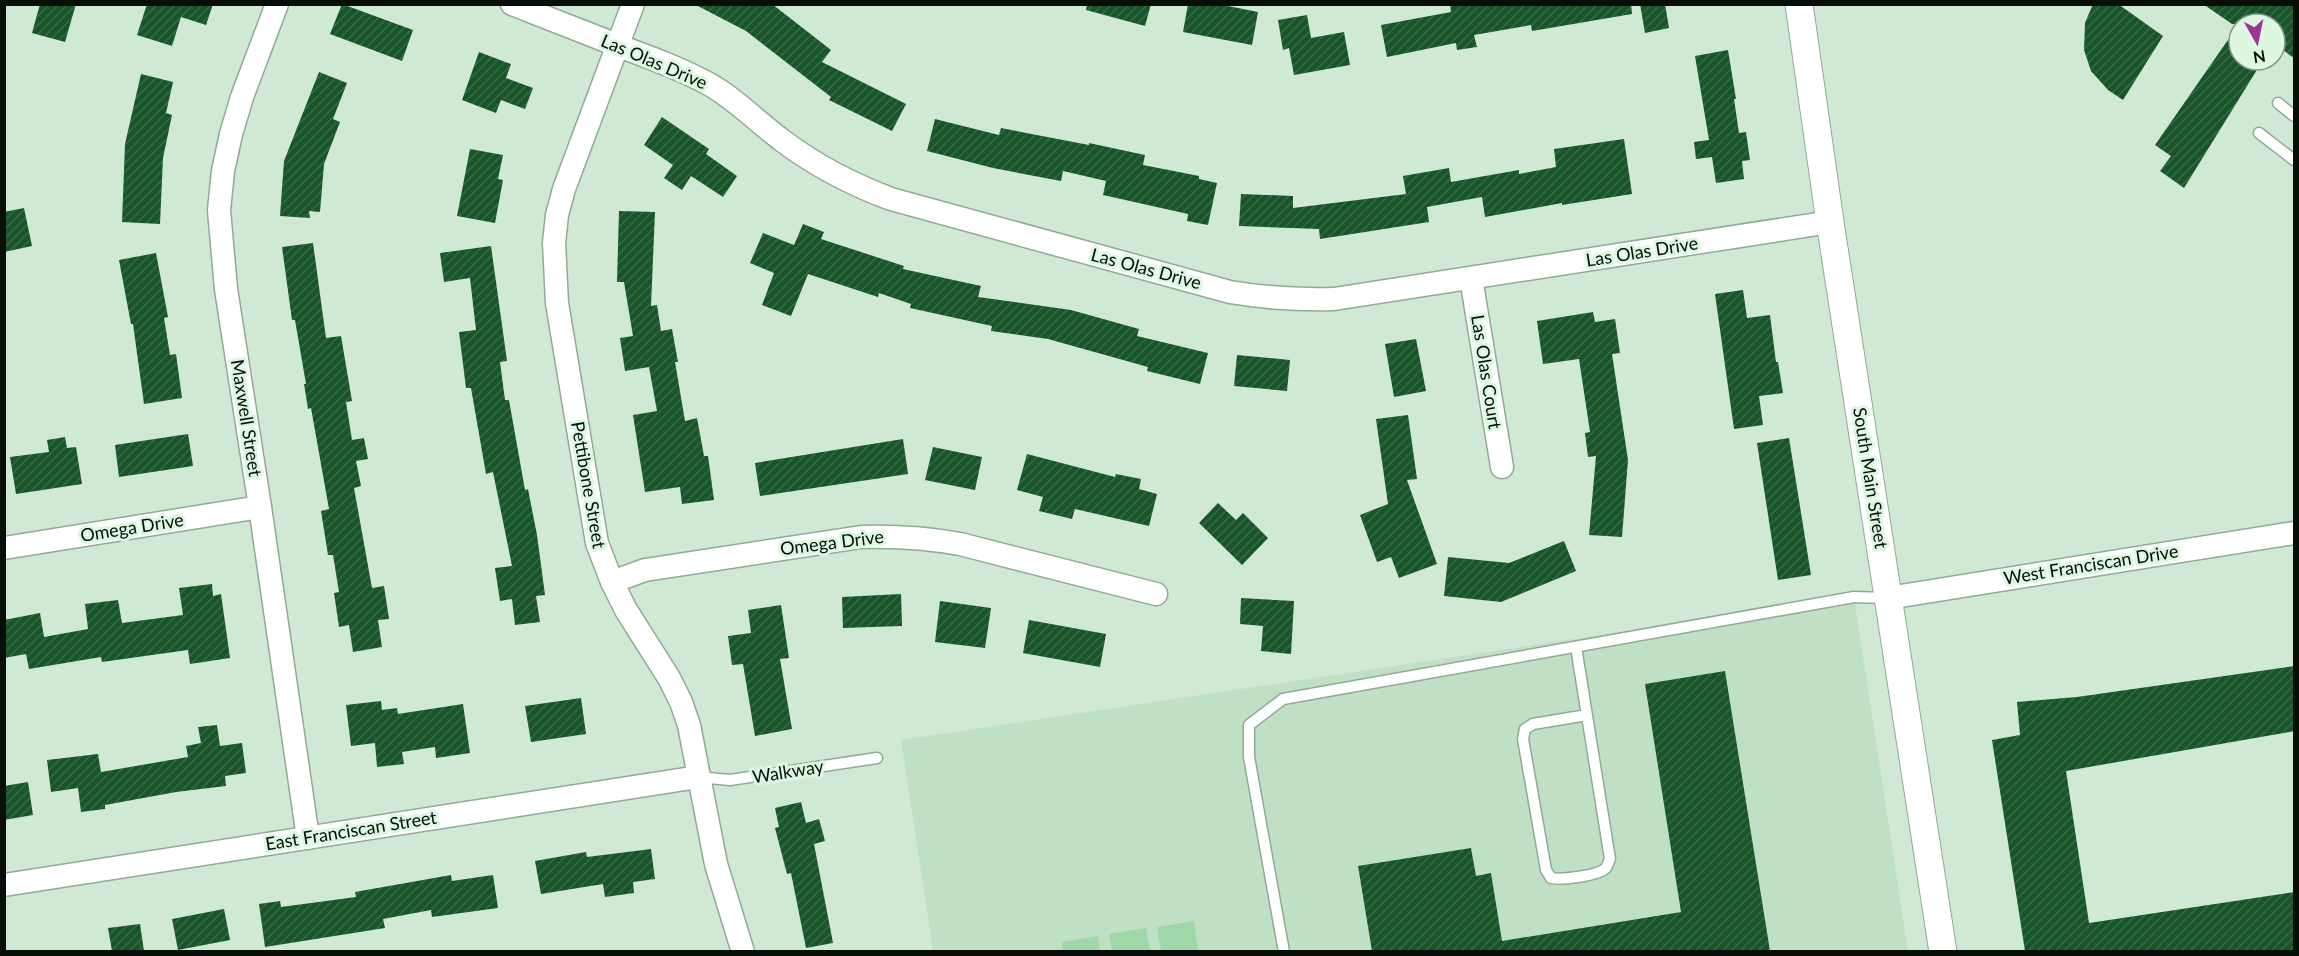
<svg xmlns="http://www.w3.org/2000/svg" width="2299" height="956" font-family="Lato,sans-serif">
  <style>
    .built { fill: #c0e0c5 }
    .grass { fill: #9fd7a9 }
    .building { fill: url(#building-hatch) }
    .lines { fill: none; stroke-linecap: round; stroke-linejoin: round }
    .service-casing { stroke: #92aa95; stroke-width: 13 }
    .minor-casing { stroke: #92aa95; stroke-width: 25 }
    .tertiary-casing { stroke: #92aa95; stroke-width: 29 }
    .service { stroke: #fff; stroke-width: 10 }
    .minor { stroke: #fff; stroke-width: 22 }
    .tertiary { stroke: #fff; stroke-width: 27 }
    .labels { text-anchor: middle; stroke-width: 6; stroke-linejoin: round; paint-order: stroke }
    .street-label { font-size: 18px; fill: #060e07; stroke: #ddf7e1 }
  </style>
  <defs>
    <pattern id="building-hatch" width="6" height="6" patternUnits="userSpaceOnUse" patternTransform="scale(1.5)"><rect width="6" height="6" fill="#18562a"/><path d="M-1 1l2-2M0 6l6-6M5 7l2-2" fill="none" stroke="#376946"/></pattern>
  </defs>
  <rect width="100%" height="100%" fill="#d0e9d4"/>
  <!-- built -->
  <path class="built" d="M1854 597 1908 951H933L901 740Z"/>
  <!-- grass -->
  <g class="grass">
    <path d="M1194 921 1198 951H1161L1157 927Z"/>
    <path d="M1146 928 1150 951H1112L1109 934Z"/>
    <path d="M1098 936 1100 951H1063L1062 942Z"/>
  </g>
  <!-- building -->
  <g class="building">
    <path d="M40 4H76L65 42 32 33Z"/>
    <path d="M147 4H213L206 25 181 17 172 46 137 35Z"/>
    <path d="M342 4 413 30 402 61 330 34Z"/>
    <path d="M694 4H772L831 50 822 62 906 104 892 131 829 100 831 97 746 31Z"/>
    <path d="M1087 4H1151L1145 26 1086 10Z"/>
    <path d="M1188 4H1218L1258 12 1252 45 1183 32Z"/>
    <path d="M1450 4H1631L1632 14 1532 31 1531 25 1474 35 1477 47 1457 50 1456 43 1387 57 1381 25 1451 12Z"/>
    <path d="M1640 4H1665L1669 28 1645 33Z"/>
    <path d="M2093 4H2118L2163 36 2123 100 2108 90 2091 71 2084 50 2085 23Z"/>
    <path d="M2203 4H2295V59L2275 44V24H2232Z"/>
    <path d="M1307 15 1311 38 1344 32 1350 65 1294 75 1289 48 1283 50 1278 20Z"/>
    <path d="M2239 24V60H2263L2184 188 2160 171 2171 156 2155 145Z"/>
    <path d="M1728 50 1736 99H1734L1739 133 1746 132 1750 160 1742 161 1744 179 1716 183 1712 157 1696 159 1694 142 1709 140 1695 56Z"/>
    <path d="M479 52 511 64 506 78 533 88 525 109 501 100 496 113 462 100Z"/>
    <path d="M319 72 347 83 333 119 340 122 324 164 320 212 309 211 310 218 280 216 284 161Z"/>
    <path d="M141 74 173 82 166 113 172 115 163 158 160 224 122 222 125 144Z"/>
    <path d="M662 117 709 149 706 154 737 176 723 197 691 176 682 190 664 178 673 165 644 145Z"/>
    <path d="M935 119 999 135 1001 128 1089 145V143L1145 155 1143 165 1199 176V179L1217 183 1208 225 1187 221 1188 214 1103 195 1106 181 1063 171 1061 181 993 168 927 151Z"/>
    <path d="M1624 139 1632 194 1562 205V203L1485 217 1482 197 1427 207 1429 222 1320 239 1319 229 1239 226 1241 194 1293 196V208L1406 194 1403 176 1449 168 1451 182 1519 170V174L1556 167 1554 149Z"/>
    <path d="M470 149 503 155 498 179 503 180 495 223 457 216Z"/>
    <path d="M24 208 32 246 4 252V212Z"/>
    <path d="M619 211 655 212 651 306 657 305 661 331 672 329 678 362H675L685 421 697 418 704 456H708L714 500 682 504 680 487 645 492 633 415 657 411 649 367 625 371 620 338 633 336 624 282H617Z"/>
    <path d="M803 224 824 232 821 239 904 266 903 269 981 286 978 297 1071 310 1139 329 1137 336 1208 353 1200 384 1147 371 1148 367 1048 339 991 331 992 326 910 308 911 304 879 293 878 297 808 274 791 316 762 305 774 273 750 263 763 233 794 245Z"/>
    <path d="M313 243 326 338 341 336 352 401 346 402 352 440 364 438 368 459 356 461 361 486 354 488 372 588 384 586 389 619 378 620 382 647 353 652 349 625 339 627 334 593 339 592 333 555H328L321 511 329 509 311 408 308 409 304 384H306L295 320H292L282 247Z"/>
    <path d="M491 246 507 361 500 362 505 400H509L525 490 528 489 537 535 545 595 536 596 540 622 515 625 512 599 500 601 495 568 512 566 493 472 486 474 471 388H466L459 332 476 330 470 278 444 282 440 253Z"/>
    <path d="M156 253 168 317 164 318 170 355 176 354 182 398 144 404 133 324H131L119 260Z"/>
    <path d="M1743 290 1747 318 1770 315 1776 362H1778L1783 393 1759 396 1763 425 1734 429 1715 294Z"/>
    <path d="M1593 312 1595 322 1615 319 1620 353 1612 354 1628 460 1622 537 1589 535 1596 456 1588 457 1585 433 1590 432 1579 359 1543 364 1537 321Z"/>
    <path d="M1416 339 1426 391 1394 397 1385 344Z"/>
    <path d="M1237 355 1290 360 1287 391 1234 386Z"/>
    <path d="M1408 415 1417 479 1407 480 1437 564 1399 578 1391 557 1377 562 1360 515 1388 504 1376 419Z"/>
    <path d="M188 434 193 466 119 477 115 445Z"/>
    <path d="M65 437 67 448 76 447 82 484 16 494 10 457 49 452 47 440Z"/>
    <path d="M1789 438 1811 575 1778 580 1757 443Z"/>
    <path d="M903 439 908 474 760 496 755 463Z"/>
    <path d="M933 447 982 457 975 490 925 480Z"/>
    <path d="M1027 454 1115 477 1116 474 1141 479 1139 489 1157 494 1149 526 1075 509 1072 519 1039 511 1043 497 1017 490Z"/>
    <path d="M1218 503 1236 520 1243 513 1268 538 1242 565 1199 523Z"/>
    <path d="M1564 541 1576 571 1501 602 1444 596 1448 557 1509 563Z"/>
    <path d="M212 584 213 596 221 594 230 658 190 664 188 650 102 662 101 657 29 669 26 654 4 658V620L40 613 44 637 88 629 85 604 118 600 122 623 183 615 179 588Z"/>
    <path d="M901 594 902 626 843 628 842 597Z"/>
    <path d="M1241 598 1294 601 1291 654 1261 651 1263 626 1240 624Z"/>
    <path d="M940 601 991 608 985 648 935 642Z"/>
    <path d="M781 605 789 658 780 659 792 729 755 736 743 664 732 665 728 636 751 633 748 610Z"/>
    <path d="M1029 620 1106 634 1100 667 1023 653Z"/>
    <path d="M2295 666V731L2066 771 2089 923 2295 892V951H2025L1992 740 2020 735 2017 702 2077 697Z"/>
    <path d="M1725 671 1770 951H1372L1358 866 1471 848 1476 876 1491 873 1502 941 1681 912 1645 684Z"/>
    <path d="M581 698 586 734 531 742 525 706Z"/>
    <path d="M381 701 382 710 397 708 398 714 463 704 470 753 436 758 435 747 402 752 404 764 377 767 375 743 351 746 346 705Z"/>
    <path d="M217 725 220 746 242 743 246 773 225 776 226 786 176 792 105 805V809L81 812 78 788 51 792 47 760 98 754 101 772 188 757 186 746 201 743 198 727Z"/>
    <path d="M28 782 33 815 4 820V786Z"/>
    <path d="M801 802 806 823 819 819 825 841 814 844 833 943 806 948 791 873 787 874 775 828 779 827 775 808Z"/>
    <path d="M651 849 655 879 633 882 634 893 605 897 603 884 541 894 535 861 586 852 587 857Z"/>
    <path d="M451 875 452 881 493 875 498 908 432 917 431 910 383 919 385 928 265 947 259 904 280 901 281 907 356 897 355 892Z"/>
    <path d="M224 909 230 940 178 950 172 919Z"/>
    <path d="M140 924 144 951H112L108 928Z"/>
  </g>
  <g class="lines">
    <defs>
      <g id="service">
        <path d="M2278 103 2294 116"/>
        <path d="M2259 133 2294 160"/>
        <path d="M1576 647 1610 859C1609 861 1607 867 1606 868 1598 876 1561 880 1551 878L1546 870 1523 739 1525 729 1533 724 1587 715"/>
        <path d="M698 777 730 780 877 758"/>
        <path d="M1284 952 1249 757V725L1283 699 1854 597 1886 598"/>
      </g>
      <g id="minor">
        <path d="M277 4 242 97 231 134 223 171 219 210 226 289 260 507 308 838"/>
        <path d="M512 4C550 19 589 34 627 49 654 59 681 69 707 83 735 98 757 122 783 141 816 166 851 184 891 199L1230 292C1265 298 1298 300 1334 299L1830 222"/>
        <path d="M633 4 564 189 557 215 554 243 557 303 597 543 612 582 626 610 669 678 681 702 689 725 716 864 743 952"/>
        <path d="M1471 278 1502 467"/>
        <path d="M4 548 260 507"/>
        <path d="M612 582 645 570 861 537C895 536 927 538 960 544L1156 594"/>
        <path d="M1888 598 2294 533"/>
        <path d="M4 885 698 777"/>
      </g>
      <path id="tertiary" d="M1799 4 1830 222 1943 952"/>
    </defs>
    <!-- service casing -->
    <use href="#service" class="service-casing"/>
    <!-- minor casing -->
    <use href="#minor" class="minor-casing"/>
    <!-- tertiary casing -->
    <use href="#tertiary" class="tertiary-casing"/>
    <!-- service -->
    <use href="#service" class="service"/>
    <!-- minor -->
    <use href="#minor" class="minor"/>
    <!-- tertiary -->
    <use href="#tertiary" class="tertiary"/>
  </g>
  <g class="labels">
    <!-- street labels -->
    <g class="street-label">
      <text transform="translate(654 62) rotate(23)" y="6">Las Olas Drive</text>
      <text transform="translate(1642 252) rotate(-9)" y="6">Las Olas Drive</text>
      <text transform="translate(1146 269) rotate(15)" y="6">Las Olas Drive</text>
      <text transform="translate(1486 372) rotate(81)" y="6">Las Olas Court</text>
      <text transform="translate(246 418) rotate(81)" y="6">Maxwell Street</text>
      <text transform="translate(1870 478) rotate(81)" y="6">South Main Street</text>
      <text transform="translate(588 485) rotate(80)" y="6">Pettibone Street</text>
      <text transform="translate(132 528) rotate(-9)" y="6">Omega Drive</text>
      <text transform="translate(832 543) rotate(-7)" y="6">Omega Drive</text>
      <text transform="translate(2091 565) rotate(-9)" y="6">West Franciscan Drive</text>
      <text transform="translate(788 772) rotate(-9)" y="6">Walkway</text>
      <text transform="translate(351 831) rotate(-9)" y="6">East Franciscan Street</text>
    </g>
  </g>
  <!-- border -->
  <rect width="2299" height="956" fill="none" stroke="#060e07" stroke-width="12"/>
  <!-- north arrow -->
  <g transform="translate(2257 42) rotate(171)"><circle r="28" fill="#ddf7e1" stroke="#879a8a" stroke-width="1.5"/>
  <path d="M0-4.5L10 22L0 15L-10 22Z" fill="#9b3497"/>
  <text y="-9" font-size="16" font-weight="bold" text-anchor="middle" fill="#060e07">N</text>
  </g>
</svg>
